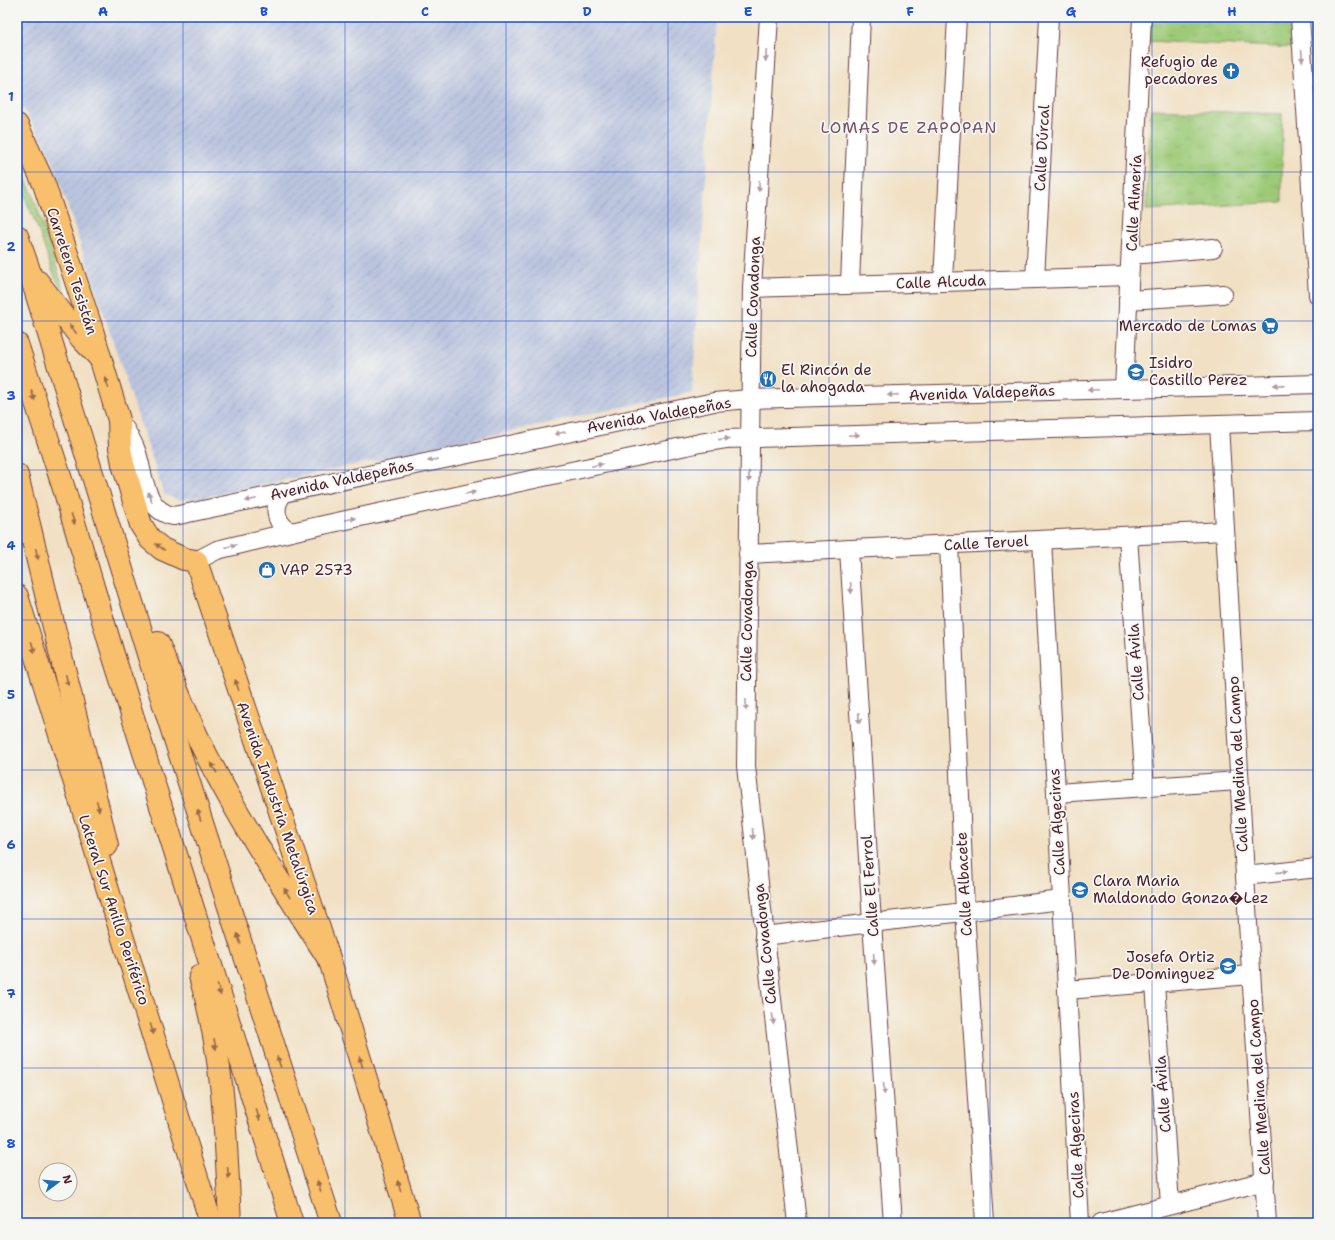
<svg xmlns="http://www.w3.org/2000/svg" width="1335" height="1240" font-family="'Shantell Sans',sans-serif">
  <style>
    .industrial { fill: url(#industrial-furrows) }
    .grass { fill: url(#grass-tufts); stroke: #747451 }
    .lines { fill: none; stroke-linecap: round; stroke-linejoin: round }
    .minor-casing { stroke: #633c42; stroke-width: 20 }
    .major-casing { stroke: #633c42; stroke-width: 24 }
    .highway-casing { stroke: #633c42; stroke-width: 24 }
    .minor { stroke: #fff; stroke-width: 18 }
    .major { stroke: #f8bf6c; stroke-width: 22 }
    .highway { stroke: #f8bf6c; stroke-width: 22 }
    .oneway { fill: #ae9aa0 }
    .oneway2 { fill: #986748 }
    .grid { fill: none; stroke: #1d4ed8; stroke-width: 1; stroke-opacity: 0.55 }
    .labels { text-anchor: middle; stroke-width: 3.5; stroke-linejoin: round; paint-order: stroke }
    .poi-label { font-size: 15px; fill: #4a1f2b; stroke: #f6f6f2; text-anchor: start }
    .street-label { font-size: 15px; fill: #4a1f2b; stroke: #f6f6f2 }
    .neighbourhood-label { font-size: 16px; letter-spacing: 1px; fill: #735066; stroke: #f6f6f2 }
    .neatline { fill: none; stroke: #1d4ed8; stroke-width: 1.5 }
    .grid-label { font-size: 13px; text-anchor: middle; font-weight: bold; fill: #1d4ed8 }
  </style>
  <defs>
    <pattern id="industrial-furrows" width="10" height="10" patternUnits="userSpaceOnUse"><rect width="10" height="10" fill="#bac4de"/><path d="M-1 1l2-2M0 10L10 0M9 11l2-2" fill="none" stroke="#a1a8bf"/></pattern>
    <pattern id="grass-tufts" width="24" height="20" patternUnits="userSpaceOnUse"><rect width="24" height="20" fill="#9dca77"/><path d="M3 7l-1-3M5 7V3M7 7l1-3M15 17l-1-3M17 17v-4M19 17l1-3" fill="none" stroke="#89ad67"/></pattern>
  </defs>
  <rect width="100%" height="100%" fill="#f6f6f2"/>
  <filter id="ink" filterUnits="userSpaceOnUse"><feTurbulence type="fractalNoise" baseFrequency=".025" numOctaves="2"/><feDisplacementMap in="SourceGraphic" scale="8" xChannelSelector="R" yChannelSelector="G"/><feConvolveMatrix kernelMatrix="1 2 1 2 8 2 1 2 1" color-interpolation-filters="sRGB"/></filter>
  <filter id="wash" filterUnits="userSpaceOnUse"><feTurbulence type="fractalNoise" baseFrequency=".012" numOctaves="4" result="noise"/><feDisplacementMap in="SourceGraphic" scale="16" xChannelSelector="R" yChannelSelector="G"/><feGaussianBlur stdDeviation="0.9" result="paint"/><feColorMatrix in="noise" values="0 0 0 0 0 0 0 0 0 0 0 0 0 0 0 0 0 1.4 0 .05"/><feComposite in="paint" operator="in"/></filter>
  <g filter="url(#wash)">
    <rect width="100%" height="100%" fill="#f1e0c3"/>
    <!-- industrial -->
    <path class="industrial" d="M17 17H717L692 392 205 497 178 500 164 494 52 159 17 97Z"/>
    <!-- grass -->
    <g class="grass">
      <path d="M1147 17H1295L1297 48 1146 41Z"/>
      <path d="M1151 109 1282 114V202L1146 210Z"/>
      <path d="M17 161 32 193 68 302 54 275 37 226 17 178Z"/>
    </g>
  </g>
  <g filter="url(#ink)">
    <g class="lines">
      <defs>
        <g id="minor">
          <path d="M769 17 752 288 746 766 797 1223"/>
          <path d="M1300 17 1318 295"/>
          <path d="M1131 255 1213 248"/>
          <path d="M1035 279 1049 17"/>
          <path d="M943 281 957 17"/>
          <path d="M850 284 861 17"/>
          <path d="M752 288 1129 276"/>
          <path d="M1128 300 1223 294"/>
          <path d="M1124 389 1142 17"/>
          <path d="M119 420C126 430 133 441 137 453 144 476 145 512 174 516L714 402 750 399 1318 384"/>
          <path d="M1219 424 1245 876 1267 1223"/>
          <path d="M285 492C272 505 274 523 291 532"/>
          <path d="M1128 536 1145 787"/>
          <path d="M1042 540 1080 1223"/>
          <path d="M949 544 965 911 985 1223"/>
          <path d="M849 549 872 923 893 1223"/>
          <path d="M748 554 1225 531"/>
          <path d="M196 561 217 550 291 532 700 443 726 439 1318 421"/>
          <path d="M1056 793 1239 781"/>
          <path d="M1245 876 1318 868"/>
          <path d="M764 936 1062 900"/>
          <path d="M1155 983 1170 1205"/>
          <path d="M1067 990 1251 975"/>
          <path d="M1101 1223 1265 1181"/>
        </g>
        <g id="major">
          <path d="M17 125 44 184 91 327 119 420 120 448 123 464 141 525 150 539 162 549 184 559 196 561 330 961 410 1223"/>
          <path d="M17 475 107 845"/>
          <path d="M17 596 211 1223"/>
        </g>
        <g id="highway">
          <path d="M17 236 28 267 163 702 331 1223"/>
          <path d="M38 282 81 338 99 357"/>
          <path d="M17 344 65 492 113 654 292 1223"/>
          <path d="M158 643C171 675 183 707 198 738 236 816 284 888 330 961"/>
          <path d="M200 976C224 1056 226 1140 230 1223"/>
        </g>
      </defs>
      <!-- minor casing -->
      <use href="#minor" class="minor-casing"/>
      <!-- major casing -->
      <use href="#major" class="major-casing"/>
      <!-- highway casing -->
      <use href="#highway" class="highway-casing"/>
      <!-- minor -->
      <use href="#minor" class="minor"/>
      <!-- major -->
      <use href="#major" class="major"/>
      <!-- highway -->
      <use href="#highway" class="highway"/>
    </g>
    <!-- one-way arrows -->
    <defs><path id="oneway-solid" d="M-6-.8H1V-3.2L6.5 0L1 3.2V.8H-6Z"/></defs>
    <g class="oneway">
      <use href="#oneway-solid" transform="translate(766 56) rotate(93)"/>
      <use href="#oneway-solid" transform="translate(1302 56) rotate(86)"/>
      <use href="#oneway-solid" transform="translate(759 186) rotate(93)"/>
      <use href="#oneway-solid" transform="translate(1279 385) rotate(179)"/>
      <use href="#oneway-solid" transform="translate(1093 390) rotate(178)"/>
      <use href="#oneway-solid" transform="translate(893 395) rotate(178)"/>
      <use href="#oneway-solid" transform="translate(560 433) rotate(168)"/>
      <use href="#oneway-solid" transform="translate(854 435) rotate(-2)"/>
      <use href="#oneway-solid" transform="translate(724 439) rotate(-6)"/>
      <use href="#oneway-solid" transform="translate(433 460) rotate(168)"/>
      <use href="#oneway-solid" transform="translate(597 465) rotate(-12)"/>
      <use href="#oneway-solid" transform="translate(749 477) rotate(91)"/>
      <use href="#oneway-solid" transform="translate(470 493) rotate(-12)"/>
      <use href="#oneway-solid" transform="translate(150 497) rotate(-110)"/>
      <use href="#oneway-solid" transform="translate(251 500) rotate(168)"/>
      <use href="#oneway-solid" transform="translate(350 519) rotate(-12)"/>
      <use href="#oneway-solid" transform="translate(231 546) rotate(-14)"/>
      <use href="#oneway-solid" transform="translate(851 588) rotate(86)"/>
      <use href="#oneway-solid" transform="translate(746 705) rotate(91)"/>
      <use href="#oneway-solid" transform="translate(859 718) rotate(86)"/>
      <use href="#oneway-solid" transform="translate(753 834) rotate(84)"/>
      <use href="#oneway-solid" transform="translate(1282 872) rotate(-6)"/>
      <use href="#oneway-solid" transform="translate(874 959) rotate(86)"/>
      <use href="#oneway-solid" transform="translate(773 1019) rotate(83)"/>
      <use href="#oneway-solid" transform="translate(884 1089) rotate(86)"/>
    </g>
    <g class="oneway2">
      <use href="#oneway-solid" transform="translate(73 329) rotate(-128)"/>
      <use href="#oneway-solid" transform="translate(107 383) rotate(-107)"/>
      <use href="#oneway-solid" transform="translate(33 395) rotate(72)"/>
      <use href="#oneway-solid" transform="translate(73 519) rotate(73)"/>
      <use href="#oneway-solid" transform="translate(160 547) rotate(-145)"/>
      <use href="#oneway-solid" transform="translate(37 554) rotate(77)"/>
      <use href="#oneway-solid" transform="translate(33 647) rotate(73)"/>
      <use href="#oneway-solid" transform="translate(67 680) rotate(77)"/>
      <use href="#oneway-solid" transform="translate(237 685) rotate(-109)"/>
      <use href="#oneway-solid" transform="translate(214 768) rotate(-119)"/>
      <use href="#oneway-solid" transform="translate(98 806) rotate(77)"/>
      <use href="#oneway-solid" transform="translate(199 815) rotate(-108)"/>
      <use href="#oneway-solid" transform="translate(287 893) rotate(-122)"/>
      <use href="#oneway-solid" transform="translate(239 939) rotate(-108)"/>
      <use href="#oneway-solid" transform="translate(219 990) rotate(73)"/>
      <use href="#oneway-solid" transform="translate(152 1029) rotate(73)"/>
      <use href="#oneway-solid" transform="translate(215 1044) rotate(80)"/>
      <use href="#oneway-solid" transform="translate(279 1062) rotate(-108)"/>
      <use href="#oneway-solid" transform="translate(361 1062) rotate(-107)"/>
      <use href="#oneway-solid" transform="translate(258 1115) rotate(73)"/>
      <use href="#oneway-solid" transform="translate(228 1173) rotate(86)"/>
      <use href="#oneway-solid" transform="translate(319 1186) rotate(-108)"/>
      <use href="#oneway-solid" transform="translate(399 1186) rotate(-107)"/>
    </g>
  </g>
  <!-- grid -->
  <path class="grid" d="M183 17V1223M345 17V1223M506 17V1223M668 17V1223M829 17V1223M990 17V1223M1152 17V1223M17 172H1318M17 321H1318M17 470H1318M17 620H1318M17 770H1318M17 919H1318M17 1068H1318"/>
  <!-- icons -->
  <defs>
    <symbol id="church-disc" viewBox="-11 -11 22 22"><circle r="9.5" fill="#1f6fb2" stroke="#f6f6f2"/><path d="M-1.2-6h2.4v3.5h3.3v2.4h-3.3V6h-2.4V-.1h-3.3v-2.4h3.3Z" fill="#fff"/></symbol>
    <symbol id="supermarket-disc" viewBox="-11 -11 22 22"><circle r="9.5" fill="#1f6fb2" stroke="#f6f6f2"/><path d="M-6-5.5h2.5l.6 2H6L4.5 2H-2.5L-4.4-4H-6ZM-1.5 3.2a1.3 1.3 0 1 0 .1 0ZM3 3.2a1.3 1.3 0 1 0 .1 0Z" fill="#fff"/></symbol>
    <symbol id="school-disc" viewBox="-11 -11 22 22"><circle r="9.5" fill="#1f6fb2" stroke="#f6f6f2"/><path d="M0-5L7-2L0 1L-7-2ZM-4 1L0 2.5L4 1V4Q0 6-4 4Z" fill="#fff"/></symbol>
    <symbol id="restaurant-disc" viewBox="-11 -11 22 22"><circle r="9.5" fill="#1f6fb2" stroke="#f6f6f2"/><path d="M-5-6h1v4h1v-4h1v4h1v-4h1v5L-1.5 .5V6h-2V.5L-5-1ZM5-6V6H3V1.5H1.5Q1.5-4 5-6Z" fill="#fff"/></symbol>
    <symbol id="shop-disc" viewBox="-11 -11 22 22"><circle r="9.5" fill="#1f6fb2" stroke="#f6f6f2"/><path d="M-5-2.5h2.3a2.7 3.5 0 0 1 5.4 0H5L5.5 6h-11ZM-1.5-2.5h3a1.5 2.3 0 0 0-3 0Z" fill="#fff"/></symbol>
  </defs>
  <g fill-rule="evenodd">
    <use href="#church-disc" x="1221" y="61" width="20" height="20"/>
    <use href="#supermarket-disc" x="1260" y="316" width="20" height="20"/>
    <use href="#school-disc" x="1126" y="362" width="20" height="20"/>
    <use href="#restaurant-disc" x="758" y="369" width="20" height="20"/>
    <use href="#shop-disc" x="257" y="560" width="20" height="20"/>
    <use href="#school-disc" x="1070" y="880" width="20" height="20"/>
    <use href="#school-disc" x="1218" y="956" width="20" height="20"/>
  </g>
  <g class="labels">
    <!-- poi labels -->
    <g class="poi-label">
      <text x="1218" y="67" text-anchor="end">Refugio de<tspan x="1218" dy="17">pecadores</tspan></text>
      <text x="1257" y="331" text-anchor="end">Mercado de Lomas</text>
      <text x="1149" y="368">Isidro<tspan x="1149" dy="17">Castillo Perez</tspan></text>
      <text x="781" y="375">El Rincón de<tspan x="781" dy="17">la ahogada</tspan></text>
      <text x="280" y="575">VAP 2573</text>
      <text x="1093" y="886">Clara Maria<tspan x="1093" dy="17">Maldonado Gonza�Lez</tspan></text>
      <text x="1215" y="962" text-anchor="end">Josefa Ortiz<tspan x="1215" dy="17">De Dominguez</tspan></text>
    </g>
    <!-- street labels -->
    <g class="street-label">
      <text transform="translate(1042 148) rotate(-87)" y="5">Calle Dúrcal</text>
      <text transform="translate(1134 203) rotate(-87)" y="5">Calle Almería</text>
      <text transform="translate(72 271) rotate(72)" y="5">Carretera Tesistán</text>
      <text transform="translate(941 282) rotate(-2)" y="5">Calle Alcuda</text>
      <text transform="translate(753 297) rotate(-88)" y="5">Calle Covadonga</text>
      <text transform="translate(982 393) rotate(-2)" y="5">Avenida Valdepeñas</text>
      <text transform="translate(659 415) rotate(-10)" y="5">Avenida Valdepeñas</text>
      <text transform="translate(342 480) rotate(-12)" y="5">Avenida Valdepeñas</text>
      <text transform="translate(986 543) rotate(-3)" y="5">Calle Teruel</text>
      <text transform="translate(747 621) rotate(-89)" y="5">Calle Covadonga</text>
      <text transform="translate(1136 662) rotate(-94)" y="5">Calle Ávila</text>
      <text transform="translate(1238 764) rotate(-93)" y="5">Calle Medina del Campo</text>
      <text transform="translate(278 808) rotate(71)" y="5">Avenida Industria Metalúrgica</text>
      <text transform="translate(1057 822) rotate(-93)" y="5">Calle Algeciras</text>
      <text transform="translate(964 884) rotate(-93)" y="5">Calle Albacete</text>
      <text transform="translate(870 886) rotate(-94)" y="5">Calle El Ferrol</text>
      <text transform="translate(114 910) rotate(72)" y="5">Lateral Sur Anillo Periférico</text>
      <text transform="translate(765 944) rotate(-96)" y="5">Calle Covadonga</text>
      <text transform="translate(1259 1087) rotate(-94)" y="5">Calle Medina del Campo</text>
      <text transform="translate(1163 1094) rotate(-94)" y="5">Calle Ávila</text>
      <text transform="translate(1076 1145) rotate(-93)" y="5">Calle Algeciras</text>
    </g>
    <!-- neighbourhood labels -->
    <g class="neighbourhood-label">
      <text x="909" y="133">LOMAS DE ZAPOPAN</text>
    </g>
  </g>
  <!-- margin -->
  <rect width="1335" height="1240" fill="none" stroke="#f6f6f2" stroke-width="44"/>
  <!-- north arrow -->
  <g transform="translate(58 1182) rotate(74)"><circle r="19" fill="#f6f6f2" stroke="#b1a0a2"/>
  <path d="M0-3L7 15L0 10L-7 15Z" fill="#1f6fb2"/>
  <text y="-6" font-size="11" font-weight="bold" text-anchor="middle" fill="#4a1f2b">N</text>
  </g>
  <rect x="22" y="22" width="1291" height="1196" class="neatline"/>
  <g class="grid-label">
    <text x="103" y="16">A</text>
    <text x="264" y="16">B</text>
    <text x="425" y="16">C</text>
    <text x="587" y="16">D</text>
    <text x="748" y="16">E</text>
    <text x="910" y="16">F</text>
    <text x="1071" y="16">G</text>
    <text x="1232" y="16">H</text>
    <text x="11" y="101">1</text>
    <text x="11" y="251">2</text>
    <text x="11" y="400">3</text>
    <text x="11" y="550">4</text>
    <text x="11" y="699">5</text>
    <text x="11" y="849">6</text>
    <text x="11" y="998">7</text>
    <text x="11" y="1148">8</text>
  </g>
</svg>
